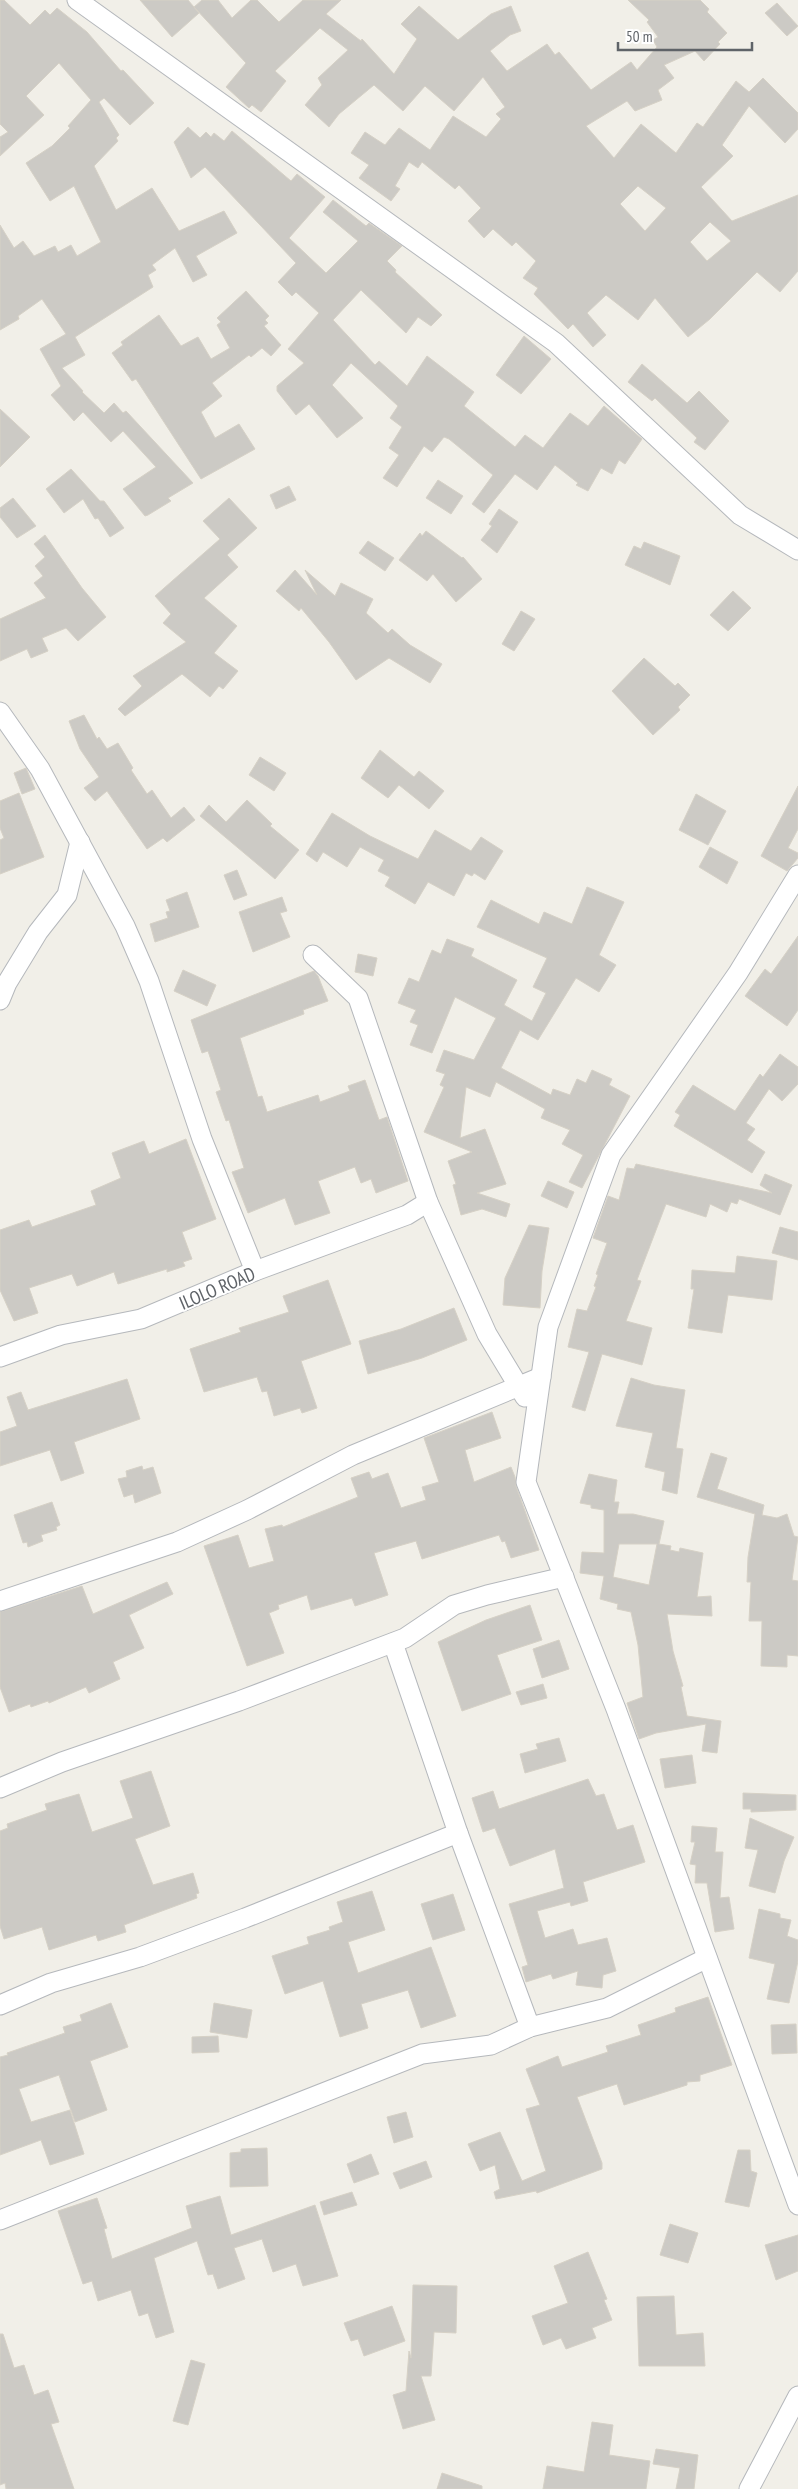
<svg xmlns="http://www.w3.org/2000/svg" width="798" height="2489" font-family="'PT Sans Narrow',sans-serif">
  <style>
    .building { fill: #cccac5; stroke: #d6d1c6; fill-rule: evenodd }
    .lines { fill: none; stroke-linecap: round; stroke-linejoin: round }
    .minor-casing { stroke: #b5b8bc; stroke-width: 21 }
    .minor { stroke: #fff; stroke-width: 19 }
    .labels { text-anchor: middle; stroke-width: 4; stroke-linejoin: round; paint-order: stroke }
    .street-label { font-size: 19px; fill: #5f6368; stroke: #fff }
  </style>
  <rect width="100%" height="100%" fill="#f1efe8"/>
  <!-- building -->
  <g class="building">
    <path d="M0 0H4L30 25 45 10 50 15 57 8 87 32 121 71 123 70 154 103 130 125 104 98 99 102 119 135 116 138 118 141 94 166 116 210 152 188 179 231 224 211 237 233 196 256 207 275 193 282 175 248 152 265 156 270 148 275 153 287 75 337 85 355 62 368 83 391 82 392 104 413 114 403 123 413 126 411 193 483 168 498 171 501 148 515 145 516 123 489 156 467 123 431 111 442 83 412 74 421 51 395 61 386 40 349 66 334 42 299 18 316 19 319 0 330V225L14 248 23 241 34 256 55 246 58 252 71 245 77 256 101 242 74 186 50 201 26 163 52 146 70 128 68 126 91 100 59 63 26 96 44 115 0 156V137L8 132 0 124Z"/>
    <path d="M140 0H188L199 13 172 37Z"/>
    <path d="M202 0H218L232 18 251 0H257L279 22 303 0H341L326 14 361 41 362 39 394 74 417 39 401 24 419 6 458 40 491 14 511 6 521 31 510 35 490 51 507 71 547 44 555 55 559 52 591 90 631 62 637 70 657 47 653 40 658 37 647 22 649 20 628 0H700L709 9 707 12 727 33 718 42 720 44 704 61 695 51 664 65 674 78 658 90 662 100 635 111 627 101 586 126 614 158 641 124 676 153 697 123 703 127 736 81 749 92 763 78 798 113V129L785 143 749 106 722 145 733 156 701 187 732 221 798 195V271L780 292 757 272 710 319 688 337 655 298 638 320 606 295 587 313 606 335 593 347 573 324 568 329 534 294 538 288 523 278 536 261 516 242 512 246 493 229 484 238 468 221 481 208 459 185 455 189 422 162 418 168 409 162 395 186 400 189 391 201 359 178 369 165 351 153 365 132 385 145 399 128 430 150 453 116 486 137 501 119 496 114 505 107 483 77 454 111 425 86 403 111 374 85 339 114 329 127 305 105 322 85 318 78 348 50 320 28 275 71 286 81 261 112 252 105 249 108 226 87 246 63 194 7ZM638 186 666 208 645 231 620 204ZM710 222 731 241 707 261 690 242Z"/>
    <path d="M777 3 798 26 787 36 765 13Z"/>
    <path d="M188 127 200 138 206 132 211 137 214 133 224 141 232 131 291 181 297 174 325 197 289 238 326 273 358 241 323 212 333 200 366 226 369 223 402 246 387 261 396 270 395 272 442 315 431 326 418 317 406 333 361 290 333 320 375 365 379 361 407 386 427 356 474 392 464 406 515 447 525 435 543 448 570 413 588 426 604 406 642 439 625 464 619 460 612 474 601 468 588 491 576 485 578 483 555 465 537 490 515 474 484 513 472 504 493 475 449 439 444 437 432 452 424 446 397 487 383 478 399 455 389 448 402 427 390 418 398 406 351 363 332 385 363 418 337 438 309 404 296 415 277 391V386L304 363 288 349 319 313 296 292 292 296 278 282 296 263 205 167 191 178 174 142Z"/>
    <path d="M246 291 269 316 265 320 268 323 264 326 281 345 271 356 262 348 251 357 249 355 212 383 222 396 201 412 215 438 239 424 255 449 201 479 136 379 132 381 112 353 123 345 121 342 159 315 181 346 198 337 211 359 230 348 217 325 221 322 217 318Z"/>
    <path d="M524 336 551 359 521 394 496 375Z"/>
    <path d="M642 364 687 403 699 391 729 421 705 450 694 442 697 438 655 398 652 401 628 382Z"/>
    <path d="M0 409 30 437 0 467Z"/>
    <path d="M71 469 100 501H104L124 528 110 537 98 518 95 519 83 499 64 513 46 489Z"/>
    <path d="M438 480 463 496 451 514 426 498Z"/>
    <path d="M289 486 296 500 276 509 270 495Z"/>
    <path d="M13 498 36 526 17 538 0 517V508Z"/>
    <path d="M229 498 257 528 227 555 238 567 204 598 237 626 214 653 238 671 223 689 219 686 210 697 182 674 125 716 118 709 142 686 133 676 186 642 163 623 171 614 155 596 220 539 203 521Z"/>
    <path d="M499 509 518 522 497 553 481 540 492 526 489 524Z"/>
    <path d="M426 531 462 558 463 557 482 579 456 602 433 574 427 581 399 560 420 533 422 536Z"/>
    <path d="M45 535 82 588 106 617 78 641 66 628 42 638 48 651 31 658 27 649 0 661V619L46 598 34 583 43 576 35 566 45 557 34 544Z"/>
    <path d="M368 541 394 558 385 571 359 553Z"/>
    <path d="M644 542 680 556 670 585 625 565 634 546 641 549Z"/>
    <path d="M295 570 317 595 305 570 335 596 341 583 373 599 366 613 388 633 392 629 410 645 442 664 430 683 389 658 356 680 329 642 301 608 299 611 276 591Z"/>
    <path d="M733 591 751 608 728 631 710 615Z"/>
    <path d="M521 611 535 619 514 651 502 644Z"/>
    <path d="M644 658 675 686 678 683 690 695 678 707 680 710 653 735 612 691Z"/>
    <path d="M84 715 97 739 99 737 107 749 118 743 133 768 131 770 147 794 152 790 171 818 184 807 195 820 167 842 163 838 147 849 107 791 95 801 84 788 99 777 80 749 69 721Z"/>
    <path d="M380 750 414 777 419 771 444 791 429 809 399 785 388 798 361 778Z"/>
    <path d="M260 757 286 773 274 791 249 775Z"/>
    <path d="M26 768 35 789 22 794 14 773Z"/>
    <path d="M798 786V829L788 848 798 853V858L787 871 761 856Z"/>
    <path d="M19 793 44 857 0 874V840L4 838 0 828V801Z"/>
    <path d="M696 794 726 811 708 845 679 830Z"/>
    <path d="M247 800 272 824 270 826 299 850 275 879 200 816 209 805 226 822Z"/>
    <path d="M332 813 370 836 418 859 435 830 471 851 481 837 503 851 485 880 474 873 472 876 466 873 454 896 428 882 415 904 385 886 390 877 378 871 384 860 360 847 347 867 323 852 317 862 306 854Z"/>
    <path d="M710 847 738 862 727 884 699 867Z"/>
    <path d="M237 870 247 895 234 900 224 875Z"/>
    <path d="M587 887 624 902 599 955 616 965 599 992 576 978 538 1040 520 1030 501 1068 551 1095 553 1089 570 1095 577 1079 586 1083 592 1070 612 1079 609 1085 630 1096 582 1188 569 1182 583 1155 562 1144 570 1130 541 1118 545 1109 496 1082 490 1097 466 1087 460 1138 485 1129 506 1184 477 1193 510 1204 506 1217 482 1209 461 1215 453 1185 456 1184 448 1161 472 1152 424 1132 444 1087 440 1085 445 1074 436 1071 444 1050 474 1060 496 1018 455 997 432 1053 410 1045 418 1025 410 1022 416 1010 398 1003 409 978 419 982 432 950 441 954 447 939 474 949 471 956 517 980 504 1005 532 1021 546 993 533 987 547 958 477 927 491 900 539 924 544 912 572 924Z"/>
    <path d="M187 892 199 927 155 942 150 924 168 918 166 912 170 911 166 900Z"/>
    <path d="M282 897 287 911 280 913 290 937 253 952 239 912Z"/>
    <path d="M798 936V1010L787 1026 745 996 765 969 771 974Z"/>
    <path d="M358 954 377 958 373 976 355 972Z"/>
    <path d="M183 970 216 985 207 1006 174 991Z"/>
    <path d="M314 971 318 976 328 1001 303 1010 304 1014 240 1038 258 1097 262 1096 267 1112 318 1095 320 1102 350 1091 348 1086 365 1080 379 1120 387 1117 408 1181 376 1193 371 1179 361 1183 355 1167 318 1181 330 1213 295 1225 285 1198 248 1213 232 1172 244 1168 229 1120 226 1121 216 1092 221 1090 208 1051 202 1053 191 1020Z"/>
    <path d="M780 1054 798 1067V1084L782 1101 769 1089 746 1123 755 1129 747 1140 765 1152 752 1173 674 1126 680 1115 675 1112 693 1085 735 1111 760 1074 763 1077Z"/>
    <path d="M186 1139 216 1219 182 1232 192 1259 183 1262 185 1266 167 1272V1269L118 1284 114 1272 77 1286 72 1274 29 1288 38 1313 14 1321 0 1290V1230L29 1220 32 1227 96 1205 91 1191 121 1178 112 1153 144 1141 149 1154Z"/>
    <path d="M636 1164 772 1193 760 1185 765 1174 792 1185 780 1215 739 1199 737 1204 731 1202 727 1212 710 1204 706 1217 666 1204 637 1280 641 1281 626 1321 652 1328 642 1365 602 1354 585 1411 572 1407 589 1352 568 1347 577 1309 587 1311 596 1287 594 1286 598 1275 596 1274 607 1243 593 1238 608 1196 619 1200 627 1168 634 1169Z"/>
    <path d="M548 1181 574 1192 567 1208 541 1196Z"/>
    <path d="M529 1225 549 1228 542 1271 540 1308 503 1305 505 1278Z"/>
    <path d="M780 1227 798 1232V1260L772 1253Z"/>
    <path d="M737 1256 777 1261 772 1300 728 1295 722 1333 688 1328 694 1289H691L692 1270 735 1273Z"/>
    <path d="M328 1280 351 1344 301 1361 317 1408 302 1413 300 1408 274 1416 267 1391 262 1392 257 1377 204 1392 190 1349 241 1332 239 1328 289 1312 283 1296Z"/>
    <path d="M454 1308 467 1340 422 1358 368 1374 359 1341 401 1329Z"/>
    <path d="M631 1378 654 1385 685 1390 676 1448 683 1449 677 1494 662 1490 665 1472 645 1467 653 1433 616 1426Z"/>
    <path d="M127 1379 140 1419 74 1442 84 1473 61 1481 50 1450 0 1466V1432L17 1426 7 1397 21 1392 28 1410Z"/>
    <path d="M492 1412 501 1438 465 1450 474 1482 511 1467 515 1477 516 1486 539 1550 511 1558 505 1541 502 1542 499 1535 422 1559 416 1541 374 1553 388 1595 355 1606 352 1598 311 1610 307 1595 278 1605 279 1609 269 1613 284 1653 247 1666 204 1546 238 1535 249 1568 274 1561 265 1529 282 1525 283 1527 358 1497 351 1478 369 1472 372 1479 388 1473 401 1508 426 1500 422 1487 439 1482 424 1438Z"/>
    <path d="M711 1453 727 1458 717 1489 764 1505 762 1515 777 1518 787 1514 794 1536 798 1537 792 1580 798 1581V1656L787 1655V1667L761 1666 762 1621H749L751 1582H747L748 1557 755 1514 697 1497Z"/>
    <path d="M142 1466 143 1470 153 1467 161 1493 135 1503 133 1494 124 1497 118 1479 127 1477 126 1471Z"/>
    <path d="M589 1474 617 1480 614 1502H619L617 1514H633L664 1521 659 1544 671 1546 670 1550 679 1552 680 1548 703 1553 697 1597 711 1596 712 1616 667 1614 673 1651 683 1686 681 1687 687 1716 721 1721 717 1753 702 1751 706 1724 656 1733 639 1739 627 1703 643 1697 638 1645 631 1612 617 1609 618 1604 600 1599 604 1576 580 1573 582 1552 604 1553V1510L591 1508V1505L580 1503ZM619 1544H657L649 1585 613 1577Z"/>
    <path d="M52 1502 60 1525 56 1527 57 1530 41 1535 43 1541 28 1547 27 1542 23 1543 14 1515Z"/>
    <path d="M167 1582 173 1594 129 1615 144 1648 113 1662 120 1679 89 1693 86 1687 49 1703 48 1701 31 1707 30 1704 9 1712 0 1687V1612L82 1586 93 1614Z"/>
    <path d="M530 1605 542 1640 497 1655 511 1694 462 1711 438 1642 486 1620Z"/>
    <path d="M559 1640 569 1669 542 1678 533 1649Z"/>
    <path d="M543 1684 547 1698 521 1705 516 1692Z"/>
    <path d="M559 1738 566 1761 525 1773 520 1754 538 1749 536 1744Z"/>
    <path d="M692 1755 696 1783 665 1788 660 1759Z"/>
    <path d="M151 1771 170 1826 135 1839 153 1885 193 1873 199 1893 196 1894 197 1898 124 1925 126 1932 98 1941 96 1935 49 1950 42 1927 4 1939 0 1926V1831L8 1828 7 1824 47 1810 45 1804 79 1794 92 1832 133 1818 120 1781Z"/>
    <path d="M588 1779 596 1796 604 1794 617 1830 633 1825 645 1862 583 1882 588 1901 571 1906 570 1902 537 1911 545 1938 573 1929 578 1945 607 1938 616 1971 603 1975 602 1988 576 1985 578 1971 553 1979 551 1974 526 1982 522 1967 528 1965 509 1904 564 1888 555 1849 510 1866 495 1828 483 1832 472 1798 493 1791 499 1809Z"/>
    <path d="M743 1793 796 1795V1810L751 1812V1809H743Z"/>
    <path d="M750 1818 794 1837 784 1861 775 1893 749 1886 758 1850 745 1848Z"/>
    <path d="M692 1826 717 1828 715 1852H723L720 1898 729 1897 734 1929 715 1932 707 1883H695L696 1865 690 1864 695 1842H691Z"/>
    <path d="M372 1891 385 1930 348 1942 358 1973 431 1947 456 2016 421 2028 408 1990 361 2004 368 2028 340 2037 323 1981 285 1994 272 1956 309 1944 307 1937 330 1930 329 1927 343 1922 337 1902Z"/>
    <path d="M453 1894 465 1930 433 1940 421 1904Z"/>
    <path d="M759 1909 780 1914V1918L791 1920 787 1936 798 1940V1961L789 2003 767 1999 775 1964 749 1958Z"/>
    <path d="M708 1997 732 2065 700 2075V2081L687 2082V2085L624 2105 617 2084 577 2097 602 2163V2169L537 2193 536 2191 496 2199 494 2192 500 2189 495 2165 480 2171 468 2144 500 2132 522 2181 546 2171 526 2109 540 2105 526 2069 558 2056 562 2067 608 2052 606 2046 641 2035 638 2025 676 2012 675 2008Z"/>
    <path d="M111 2003 128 2047 90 2061 107 2110 75 2122 59 2075 19 2089 31 2122 70 2110 84 2154 50 2165 41 2140 0 2155V2057L8 2055 7 2053 65 2033 63 2027 82 2021 80 2015Z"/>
    <path d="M214 2003 252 2010 247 2038 210 2032Z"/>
    <path d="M796 2024 797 2053 772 2054 771 2025Z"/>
    <path d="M218 2036 219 2052 192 2053V2037Z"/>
    <path d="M406 2112 413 2137 394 2143 387 2117Z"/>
    <path d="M267 2148 268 2186 230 2187V2153L241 2152V2149Z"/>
    <path d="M738 2150H750L751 2171 757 2173 749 2207 725 2202Z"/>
    <path d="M371 2154 379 2174 354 2183 347 2164Z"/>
    <path d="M426 2161 432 2177 400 2189 393 2173Z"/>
    <path d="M352 2192 357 2205 324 2215 320 2202Z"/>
    <path d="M220 2196 231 2235 315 2205 338 2276 303 2286 296 2264 273 2272 262 2239 234 2248 245 2279 218 2289 213 2274 208 2275 197 2241 154 2258 174 2332 156 2338 148 2313 139 2316 131 2290 98 2301 92 2281 83 2284 58 2211 97 2198 107 2228 104 2229 112 2259 192 2228 186 2206Z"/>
    <path d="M670 2224 698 2233 688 2263 660 2255Z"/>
    <path d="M798 2235V2271L776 2280 765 2245Z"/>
    <path d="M588 2252 607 2299 604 2300 612 2320 592 2328 596 2338 566 2349 561 2338 543 2345 532 2316 568 2303 554 2266Z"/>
    <path d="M413 2285 457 2286 456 2333 434 2332 431 2376H421L435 2420 403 2429 393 2395 406 2391 409 2351 411 2358Z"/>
    <path d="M674 2296 676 2335 703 2333 705 2366H639L637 2297Z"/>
    <path d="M392 2306 405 2341 364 2356 358 2339 351 2341 344 2323Z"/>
    <path d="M0 2334H3L14 2368 24 2365 34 2395 48 2390 59 2422 51 2424 74 2489H6L5 2483 0 2485Z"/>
    <path d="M191 2360 205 2364 188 2425 173 2421Z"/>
    <path d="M592 2422 613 2425 609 2455 650 2461 646 2489H543L547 2466 584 2472Z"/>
    <path d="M656 2449 698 2455 694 2489H676L680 2468 653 2464Z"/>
    <path d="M442 2473 482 2486V2489H437Z"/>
  </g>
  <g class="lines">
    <defs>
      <g id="minor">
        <path d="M77 0 556 343 740 515 798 550"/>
        <path d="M0 712 40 769 125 926 149 981 202 1139 255 1271"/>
        <path d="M798 875 738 973 611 1155 548 1327 526 1482 616 1709 798 2205"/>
        <path d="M313 955 358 998 428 1202 487 1334 525 1397"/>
        <path d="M0 1000 7 983 38 932 67 895 80 842"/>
        <path d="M0 1357 61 1335 141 1319 255 1271 407 1215 428 1202"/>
        <path d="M0 1601 177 1542 247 1510 353 1455 541 1377"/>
        <path d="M393 1643 458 1833 530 2027"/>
        <path d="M0 1788 62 1762 239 1701 405 1638 454 1605 487 1595 564 1577"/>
        <path d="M0 2005 51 1983 140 1957 245 1918 458 1833"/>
        <path d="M0 2220 422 2054 491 2045 530 2027 607 2008 707 1958"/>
        <path d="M749 2489 798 2396"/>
      </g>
    </defs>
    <!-- minor casing -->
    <use href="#minor" class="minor-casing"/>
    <!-- minor -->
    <use href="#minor" class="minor"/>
  </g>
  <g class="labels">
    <!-- street labels -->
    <g class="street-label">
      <text transform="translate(217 1288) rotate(-23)" y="7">ILOLO ROAD</text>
    </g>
  </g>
  <!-- scale -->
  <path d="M618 42v8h134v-8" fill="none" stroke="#5f6368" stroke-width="2.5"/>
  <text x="626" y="42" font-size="15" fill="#5f6368" stroke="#ffffff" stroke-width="4" paint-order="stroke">50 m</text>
</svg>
